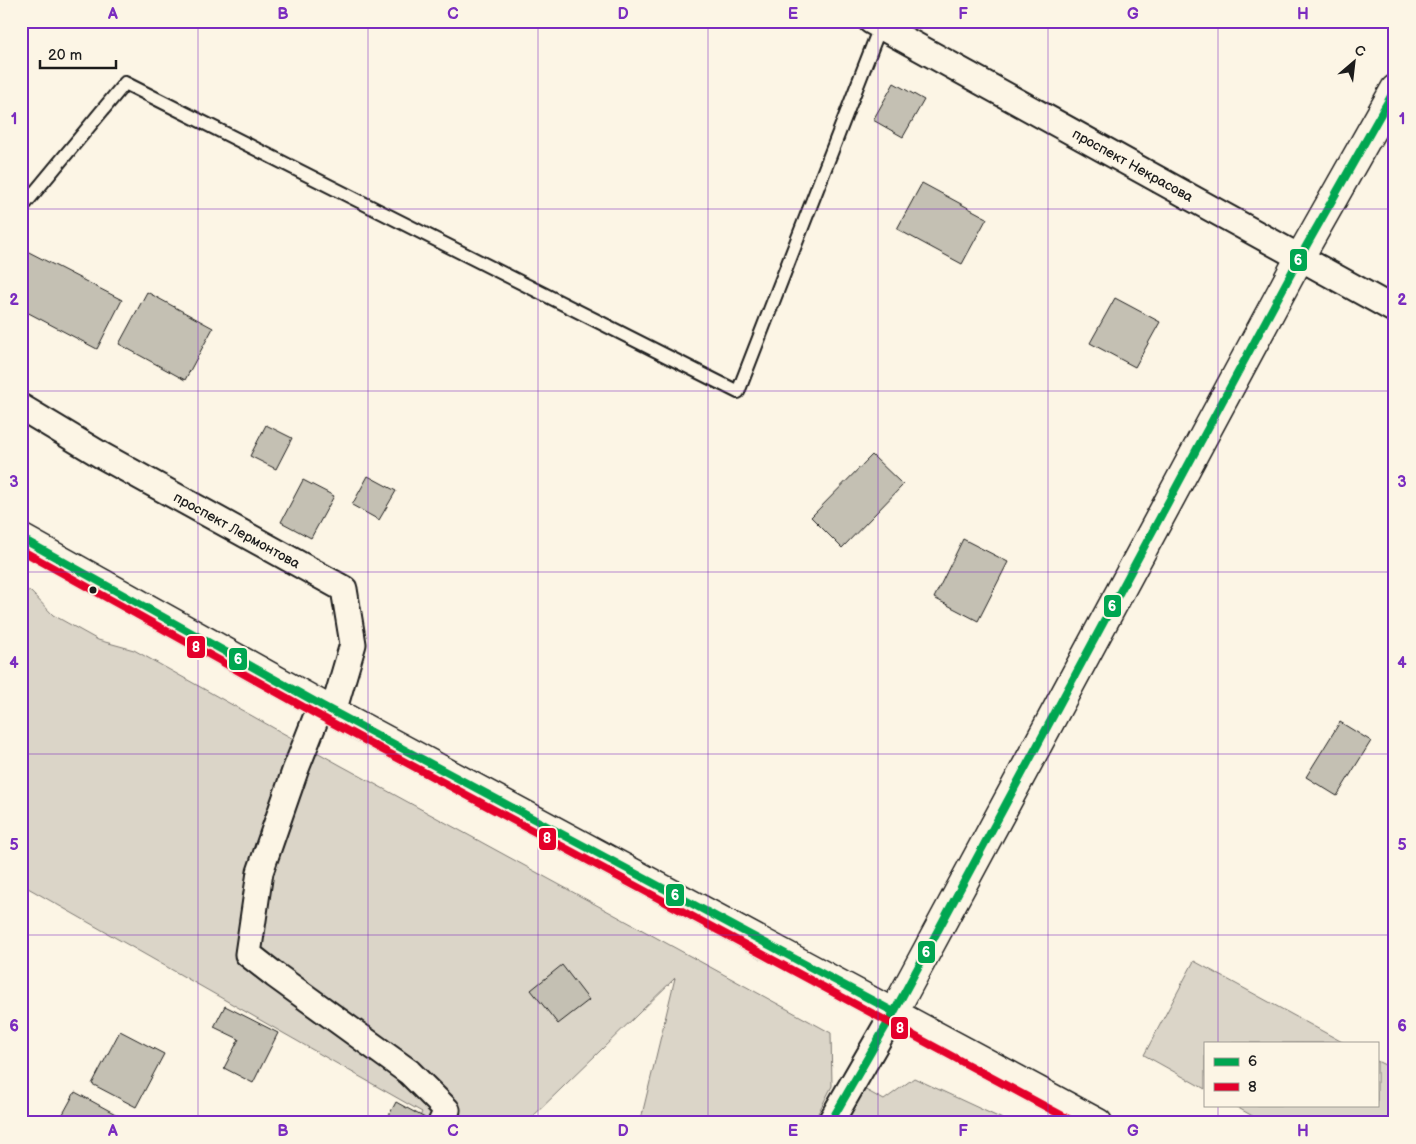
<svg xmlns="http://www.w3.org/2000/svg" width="1416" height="1144" font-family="'Balsamiq Sans',sans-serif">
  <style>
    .green { fill: #dbd5c8; stroke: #7c7872 }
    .building { fill: #c4c0b3; stroke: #1c1c1c }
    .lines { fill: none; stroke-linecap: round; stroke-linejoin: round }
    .lane-casing { stroke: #1c1c1c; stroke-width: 16 }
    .street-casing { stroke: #1c1c1c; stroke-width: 29 }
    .secondary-casing { stroke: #1c1c1c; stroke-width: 31 }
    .lane { stroke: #fcf5e5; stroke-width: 12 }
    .street { stroke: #fcf5e5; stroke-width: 25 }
    .secondary { stroke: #fcf5e5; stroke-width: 28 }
    .bus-1-casing { stroke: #fcf5e5; stroke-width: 11 }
    .bus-2-casing { stroke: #fcf5e5; stroke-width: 11 }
    .bus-1 { stroke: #00a651; stroke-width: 8 }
    .bus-2 { stroke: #e4002b; stroke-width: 8 }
    .grid { fill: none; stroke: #7b2cbf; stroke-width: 1; stroke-opacity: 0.55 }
    .bus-dot { fill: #1c1c1c; stroke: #fcf5e5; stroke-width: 2 }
    .labels { text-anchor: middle; stroke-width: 4; stroke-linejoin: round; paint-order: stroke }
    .street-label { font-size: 14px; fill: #1c1c1c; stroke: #fcf5e5 }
    .line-badge { stroke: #fcf5e5; stroke-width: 2 }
    .badge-label { font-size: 14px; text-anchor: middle; font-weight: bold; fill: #fff }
    .neatline { fill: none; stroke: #7b2cbf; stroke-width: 2 }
    .grid-label { font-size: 16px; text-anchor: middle; font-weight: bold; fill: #7b2cbf }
  </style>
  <rect width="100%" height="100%" fill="#fcf5e5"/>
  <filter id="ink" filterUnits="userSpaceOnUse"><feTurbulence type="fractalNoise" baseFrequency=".02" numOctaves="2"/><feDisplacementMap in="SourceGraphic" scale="10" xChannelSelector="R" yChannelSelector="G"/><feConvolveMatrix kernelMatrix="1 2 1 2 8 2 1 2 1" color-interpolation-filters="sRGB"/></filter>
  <g filter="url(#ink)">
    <!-- green -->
    <g class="green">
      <path d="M21 587 31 592 53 615 98 640 134 650 340 765 831 1033 832 1086 813 1123H640L675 978 526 1123H417L422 1112 21 884V852L27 841 21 837Z"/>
      <path d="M1194 961 1344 1043H1205V1089L1144 1055Z"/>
      <path d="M1377 1061 1395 1070V1123H1265L1233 1105H1377Z"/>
      <path d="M914 1078 1011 1123H843L862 1088 884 1100Z"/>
    </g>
    <!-- building -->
    <g class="building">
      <path d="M894 83 924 100 903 137 873 120Z"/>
      <path d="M922 183 987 218 962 264 897 229Z"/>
      <path d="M21 248 122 300 97 349 21 309Z"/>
      <path d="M147 292 213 328 185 380 119 344Z"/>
      <path d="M1115 298 1160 322 1135 367 1090 343Z"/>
      <path d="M266 425 292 438 276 469 250 456Z"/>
      <path d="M872 455 903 485 842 548 811 517Z"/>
      <path d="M368 476 396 491 379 520 352 505Z"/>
      <path d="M303 480 334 496 311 538 281 522Z"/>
      <path d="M963 539 1008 562 978 621 934 598Z"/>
      <path d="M1340 722 1371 741 1337 796 1306 777Z"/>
      <path d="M562 965 589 1000 558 1024 531 990Z"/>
      <path d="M225 1006 278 1033 253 1083 224 1068 239 1039 214 1027Z"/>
      <path d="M120 1031 164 1054 136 1107 92 1084Z"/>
      <path d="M75 1092 132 1123H58Z"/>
      <path d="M396 1102 425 1118 423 1123H385Z"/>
      <path d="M246 1116 260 1123H243Z"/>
    </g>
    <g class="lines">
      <defs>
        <path id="lane" d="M21 203 25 204 125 83 738 392 880 27"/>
        <g id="street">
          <path d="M871 21 1395 310"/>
          <path d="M21 407 101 455 344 589 353 644 333 712"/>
          <path d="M321 705 295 771 260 872 248 954 275 975 409 1072 447 1110 441 1123"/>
          <path d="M830 1123 894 1012"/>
        </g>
        <g id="secondary">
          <path d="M21 538 321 705 1098 1123"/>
          <path d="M894 1012 1300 257 1395 89"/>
        </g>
      </defs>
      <!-- lane casing -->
      <use href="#lane" class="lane-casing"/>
      <!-- street casing -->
      <use href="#street" class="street-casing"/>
      <!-- secondary casing -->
      <use href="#secondary" class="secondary-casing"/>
      <!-- lane -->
      <use href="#lane" class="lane"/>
      <!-- street -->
      <use href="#street" class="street"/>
      <!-- secondary -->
      <use href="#secondary" class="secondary"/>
      <defs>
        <g id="bus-1">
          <path d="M21 538 321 705 894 1012"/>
          <path d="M830 1123 894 1012 1300 257 1395 89"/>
        </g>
        <path id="bus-2" d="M21 550 316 714 1076 1123"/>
      </defs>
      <!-- bus-1 casing -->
      <use href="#bus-1" class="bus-1-casing"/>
      <!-- bus-2 casing -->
      <use href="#bus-2" class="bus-2-casing"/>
      <!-- bus-1 -->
      <use href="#bus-1" class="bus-1"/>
      <!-- bus-2 -->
      <use href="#bus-2" class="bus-2"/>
    </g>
  </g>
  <!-- grid -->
  <path class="grid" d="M198 21V1123M368 21V1123M538 21V1123M708 21V1123M878 21V1123M1048 21V1123M1218 21V1043M21 209H1395M21 391H1395M21 572H1395M21 754H1395M21 935H1395M1218 1105V1123"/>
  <!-- markers -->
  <circle class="bus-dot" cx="93" cy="590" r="4.5"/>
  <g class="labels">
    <!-- street labels -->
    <g class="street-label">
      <text transform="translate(1133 165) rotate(29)" y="5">проспект Некрасова</text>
      <text transform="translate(237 530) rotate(29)" y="5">проспект Лермонтова</text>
    </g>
  </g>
  <g class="line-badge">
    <rect x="1289" y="248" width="19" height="24" rx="5" fill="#00a651"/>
    <rect x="1103" y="594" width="19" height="24" rx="5" fill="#00a651"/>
    <rect x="186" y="635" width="20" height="24" rx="5" fill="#e4002b"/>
    <rect x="228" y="647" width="20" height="24" rx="5" fill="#00a651"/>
    <rect x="538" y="827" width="19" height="24" rx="5" fill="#e4002b"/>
    <rect x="665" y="883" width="20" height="24" rx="5" fill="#00a651"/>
    <rect x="917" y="940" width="19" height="24" rx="5" fill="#00a651"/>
    <rect x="890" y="1016" width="19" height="24" rx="5" fill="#e4002b"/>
  </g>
  <g class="badge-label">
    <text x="1298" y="265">6</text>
    <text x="1112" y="611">6</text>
    <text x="196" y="652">8</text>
    <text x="238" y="664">6</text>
    <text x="547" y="843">8</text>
    <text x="675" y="900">6</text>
    <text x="926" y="957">6</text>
    <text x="900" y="1033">8</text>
  </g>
  <!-- margin -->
  <rect width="1416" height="1144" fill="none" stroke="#fcf5e5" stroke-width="55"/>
  <!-- legend -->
  <rect x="1204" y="1042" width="175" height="65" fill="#fcf5e5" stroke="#a29e95"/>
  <rect x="1214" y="1058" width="25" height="8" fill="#00a651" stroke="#a29e95"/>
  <text x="1248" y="1066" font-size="15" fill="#1c1c1c">6</text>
  <rect x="1214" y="1083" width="25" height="8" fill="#e4002b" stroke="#a29e95"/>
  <text x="1248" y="1092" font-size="15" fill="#1c1c1c">8</text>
  <!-- north arrow -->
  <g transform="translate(1354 62) rotate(28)" stroke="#fcf5e5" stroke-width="4" paint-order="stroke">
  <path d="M0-4L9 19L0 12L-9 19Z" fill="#1c1c1c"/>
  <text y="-8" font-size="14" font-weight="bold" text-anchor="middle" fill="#1c1c1c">С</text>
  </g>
  <!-- scale -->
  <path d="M40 60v8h76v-8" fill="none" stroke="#1c1c1c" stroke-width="2.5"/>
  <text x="48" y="60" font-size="15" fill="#1c1c1c" stroke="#fcf5e5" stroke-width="4" paint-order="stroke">20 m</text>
  <rect x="28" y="28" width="1360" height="1088" class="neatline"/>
  <g class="grid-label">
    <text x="113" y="19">A</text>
    <text x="283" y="19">B</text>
    <text x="453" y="19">C</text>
    <text x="623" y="19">D</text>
    <text x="793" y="19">E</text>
    <text x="963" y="19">F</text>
    <text x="1133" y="19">G</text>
    <text x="1303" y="19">H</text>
    <text x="14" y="124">1</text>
    <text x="1402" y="124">1</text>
    <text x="14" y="305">2</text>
    <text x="1402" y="305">2</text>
    <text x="14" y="487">3</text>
    <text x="1402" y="487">3</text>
    <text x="14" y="668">4</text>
    <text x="1402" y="668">4</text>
    <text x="14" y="850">5</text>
    <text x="1402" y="850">5</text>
    <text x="14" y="1031">6</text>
    <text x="1402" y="1031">6</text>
    <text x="113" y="1136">A</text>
    <text x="283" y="1136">B</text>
    <text x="453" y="1136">C</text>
    <text x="623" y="1136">D</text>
    <text x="793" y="1136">E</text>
    <text x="963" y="1136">F</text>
    <text x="1133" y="1136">G</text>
    <text x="1303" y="1136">H</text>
  </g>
</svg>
